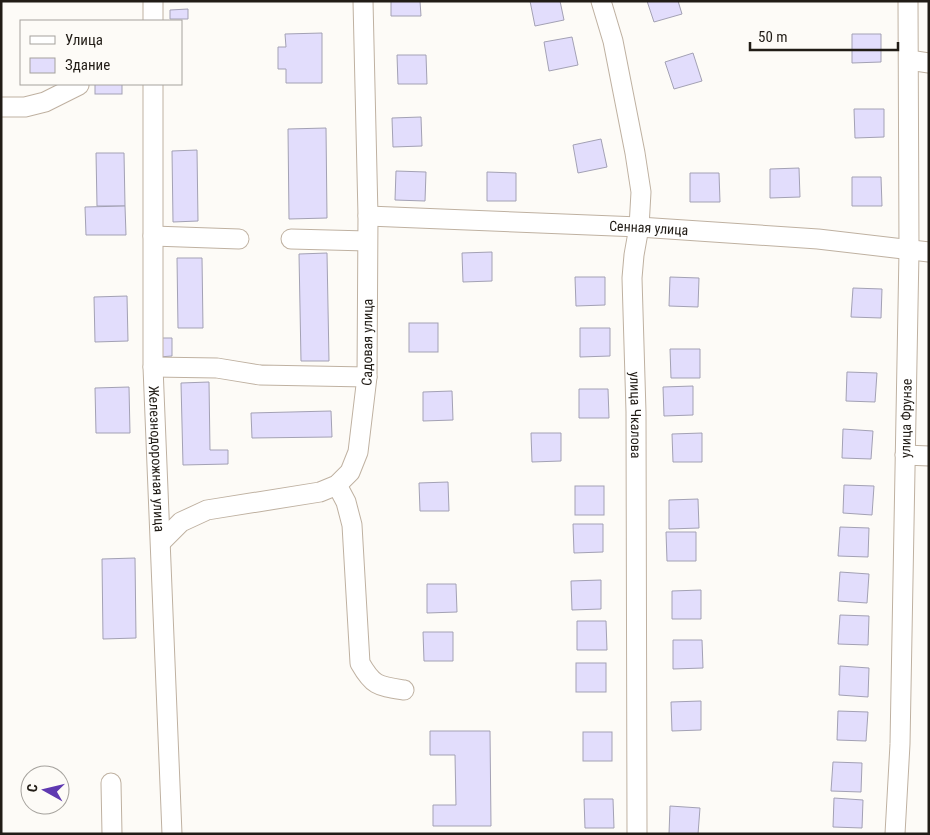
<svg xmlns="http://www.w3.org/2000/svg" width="930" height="835" font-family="'Roboto Condensed',sans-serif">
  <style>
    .building { fill: #e2ddfc; stroke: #a3a1b4 }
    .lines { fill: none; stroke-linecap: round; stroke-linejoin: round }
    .minor-casing { stroke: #bfb1a1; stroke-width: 21 }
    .minor { stroke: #fff; stroke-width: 19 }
    .labels { text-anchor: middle; stroke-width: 5; stroke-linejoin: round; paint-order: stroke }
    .street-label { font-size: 14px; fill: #211c16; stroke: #fdfbf7 }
  </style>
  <rect width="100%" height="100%" fill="#fdfbf7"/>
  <!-- building -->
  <g class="building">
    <path d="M391 1H420L421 16H391Z"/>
    <path d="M530 1H560L564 20 535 26Z"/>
    <path d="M647 1H678L682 14 654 22Z"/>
    <path d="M188 9V19H170V10Z"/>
    <path d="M322 33V83H286V69H278V47H286L285 34Z"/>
    <path d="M852 34H881V62L852 63Z"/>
    <path d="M572 37 578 65 549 71 544 42Z"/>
    <path d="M693 53 702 81 674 89 665 62Z"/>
    <path d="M397 55H426L427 84H398Z"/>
    <rect x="95" y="84" width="27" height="10"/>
    <path d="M854 109H884V137L855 138Z"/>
    <path d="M421 117 422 146 393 147 392 118Z"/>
    <path d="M326 128 327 218 289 219 288 129Z"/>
    <path d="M601 139 607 167 578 173 573 145Z"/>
    <path d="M197 150 198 221 173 222 172 151Z"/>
    <path d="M96 153H124L125 206H97Z"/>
    <path d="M799 168 800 197 770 198V169Z"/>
    <path d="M396 171 426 172 425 201 395 200Z"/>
    <path d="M487 172 516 173V201H487Z"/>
    <path d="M690 173H719L720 202H690Z"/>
    <path d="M852 177H881L882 206H852Z"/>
    <path d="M125 206 126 235H86L85 207Z"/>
    <path d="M492 252V281L463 282 462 253Z"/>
    <path d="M327 253 329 361H301L299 254Z"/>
    <path d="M177 258H202L203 328H178Z"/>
    <path d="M575 277H605V305L576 306Z"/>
    <path d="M670 277 699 278 698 307 669 306Z"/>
    <path d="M853 288 882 289 881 318 851 317Z"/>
    <path d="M127 296 128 341 95 342 94 297Z"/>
    <rect x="409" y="323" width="29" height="29"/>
    <path d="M580 328H610V356L580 357Z"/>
    <path d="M158 338H172V356L159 357Z"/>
    <path d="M670 349H700V378H671Z"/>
    <path d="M847 372 877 373 875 402 846 401Z"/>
    <path d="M209 382 210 450H228V464L183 465 181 383Z"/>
    <path d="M693 386V415L664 416 663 387Z"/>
    <path d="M129 387 130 433H96L95 388Z"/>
    <path d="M579 389H608L609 418H579Z"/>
    <path d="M452 391 453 420 423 421V392Z"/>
    <path d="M331 411 332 437 252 438 251 413Z"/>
    <path d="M843 429 873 431 871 459 842 458Z"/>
    <path d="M531 433H561V461L532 462Z"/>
    <path d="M702 433V462H673L672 434Z"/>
    <path d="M448 482 449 511H420L419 483Z"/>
    <path d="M844 485 874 486 872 515 843 513Z"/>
    <rect x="575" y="486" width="29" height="29"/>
    <path d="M698 499 699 528 669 529V500Z"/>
    <path d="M573 524H603V552L574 553Z"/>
    <path d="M840 527 869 528 868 557 838 556Z"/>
    <path d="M666 532H696V561H667Z"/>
    <path d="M135 558 136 638 103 639 102 559Z"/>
    <path d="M840 572 869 574 867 603 838 601Z"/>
    <path d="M601 580V609L572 610 571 581Z"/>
    <path d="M427 584H456L457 612 427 613Z"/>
    <path d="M701 590V619H672V591Z"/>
    <path d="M840 615 869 616 868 645 838 644Z"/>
    <path d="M577 621H606L607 650H577Z"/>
    <path d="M423 632H453V661H424Z"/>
    <path d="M673 640H702L703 668 673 669Z"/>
    <rect x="576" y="663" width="30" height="29"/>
    <path d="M840 666 869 668 868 697 839 695Z"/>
    <path d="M701 701V730L672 731 671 702Z"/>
    <path d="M838 711 868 712 866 741 837 740Z"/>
    <path d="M430 731H490L491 826H433V805H456L455 755H430Z"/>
    <rect x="583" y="732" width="29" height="29"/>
    <path d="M833 762 862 763 861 792 831 791Z"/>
    <path d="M834 798 863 800 862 828 833 827Z"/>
    <path d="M584 799H613L614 828H585Z"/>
    <path d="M670 806 700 808 698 834H669Z"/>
  </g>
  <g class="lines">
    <defs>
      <g id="minor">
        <path id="s1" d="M601 1 613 41 635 153 641 192 639 227 634 255 632 278 636 412 637 834"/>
        <path d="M153 21V1"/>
        <path d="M909 60 929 63"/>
        <path id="s2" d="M153 84V367L172 834"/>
        <path d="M1 107H25L45 102 79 85"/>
        <path id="s3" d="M368 216 639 227 818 239 929 252"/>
        <path d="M153 236 239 239"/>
        <path d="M291 239 367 241"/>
        <path d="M153 367 217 368 260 375 367 377"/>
        <path d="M905 455 929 456"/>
        <path d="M337 485 346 502 352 525 360 663C373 686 378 686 404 690"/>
        <path id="s4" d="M161 542 181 522 207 510 320 492 337 485 350 472 358 452 367 377 368 216 363 1"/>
        <path d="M111 783 112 834"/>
        <path id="s5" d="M895 834 900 744 909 251 908 1"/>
      </g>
    </defs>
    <!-- minor casing -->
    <use href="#minor" class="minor-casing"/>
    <!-- minor -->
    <use href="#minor" class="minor"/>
  </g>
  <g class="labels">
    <!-- street labels -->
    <g class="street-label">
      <text dy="5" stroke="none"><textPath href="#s3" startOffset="281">Сенная улица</textPath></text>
      <text dy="5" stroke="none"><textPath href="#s4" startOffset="340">Садовая улица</textPath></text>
      <text dy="5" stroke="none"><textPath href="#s1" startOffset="419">улица Чкалова</textPath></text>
      <text dy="5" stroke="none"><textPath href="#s5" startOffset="416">улица Фрунзе</textPath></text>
      <text dy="5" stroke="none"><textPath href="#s2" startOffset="375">Железнодорожная улица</textPath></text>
    </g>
  </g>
  <!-- border -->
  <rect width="930" height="835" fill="none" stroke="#211c16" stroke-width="5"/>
  <!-- legend -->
  <rect x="20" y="20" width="162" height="65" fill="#fdfbf7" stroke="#a5a29d"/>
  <rect x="30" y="36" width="25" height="8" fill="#ffffff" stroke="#a5a29d"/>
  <text x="65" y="45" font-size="15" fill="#211c16">Улица</text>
  <rect x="30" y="58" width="25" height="15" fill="#e2ddfc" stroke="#a5a29d"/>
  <text x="65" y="70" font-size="15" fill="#211c16">Здание</text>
  <!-- north arrow -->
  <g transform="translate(45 790) rotate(278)"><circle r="24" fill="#fdfbf7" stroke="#a5a29d"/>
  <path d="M0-4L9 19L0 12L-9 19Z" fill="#5f39b1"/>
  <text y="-8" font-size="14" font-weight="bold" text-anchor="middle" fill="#211c16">С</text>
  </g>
  <!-- scale -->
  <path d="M750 42v8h148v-8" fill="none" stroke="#211c16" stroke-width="2.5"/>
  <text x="758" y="42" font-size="15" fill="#211c16" stroke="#fdfbf7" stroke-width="4" paint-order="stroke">50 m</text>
</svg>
